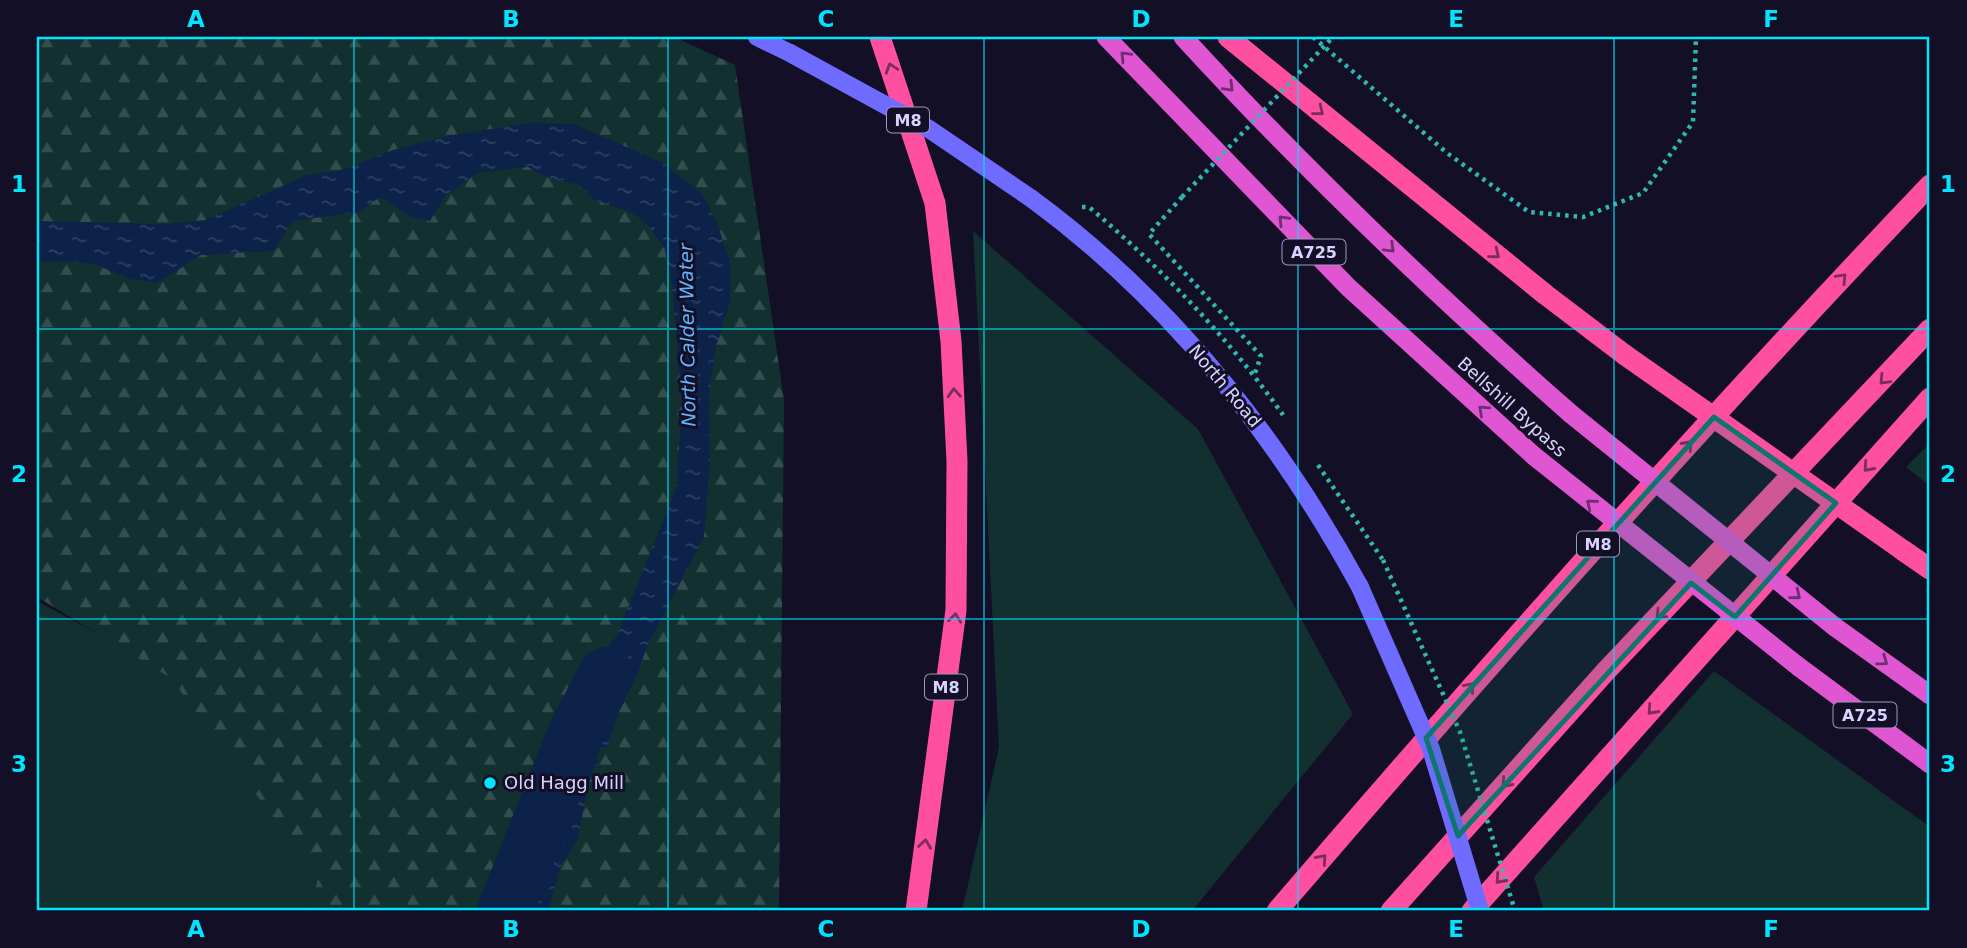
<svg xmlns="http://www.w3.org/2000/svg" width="1967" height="948" font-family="'DejaVu Sans',sans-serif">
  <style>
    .grass { fill: #12302f }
    .forest { fill: url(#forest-firs) }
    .water { fill: url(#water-ripples) }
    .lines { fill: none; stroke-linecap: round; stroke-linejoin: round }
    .river { stroke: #0c2248; stroke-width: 56 }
    .path { stroke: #2fb8b0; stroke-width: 4.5; stroke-dasharray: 3.5 5; stroke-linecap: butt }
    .secondary { stroke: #6f6bff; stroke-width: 18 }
    .trunk { stroke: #e055d1; stroke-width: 19 }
    .motorway { stroke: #ff4fa3; stroke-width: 21 }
    .path-bridge { stroke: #2fb8b0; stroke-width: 4.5; stroke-dasharray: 3.5 5; stroke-linecap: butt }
    .secondary-bridge { stroke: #6f6bff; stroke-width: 18 }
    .trunk-bridge { stroke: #e055d1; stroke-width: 19 }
    .motorway-bridge { stroke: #ff4fa3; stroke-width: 21 }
    .oneway { stroke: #6f2e73 }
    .oneway2 { stroke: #7d2c5e }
    .marked { fill: #0f766e; fill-opacity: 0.2; stroke: #0f766e; stroke-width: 5; stroke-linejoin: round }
    .grid { fill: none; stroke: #00e5ff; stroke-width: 2; stroke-opacity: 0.55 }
    .poi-dot { fill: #00e5ff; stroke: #130f26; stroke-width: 2.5 }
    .labels { text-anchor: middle; stroke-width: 6; stroke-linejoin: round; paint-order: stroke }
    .shield { fill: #130f26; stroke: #9e99be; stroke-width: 2 }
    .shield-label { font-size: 16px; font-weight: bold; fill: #d9d4ff }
    .street-label { font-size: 18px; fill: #d9d4ff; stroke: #130f26 }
    .poi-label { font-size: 18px; fill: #d9d4ff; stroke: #130f26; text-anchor: start }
    .water-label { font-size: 19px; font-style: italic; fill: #62b6ff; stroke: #130f26 }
    .neatline { fill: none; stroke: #00e5ff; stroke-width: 2.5 }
    .grid-label { font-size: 23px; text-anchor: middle; font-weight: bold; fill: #00e5ff }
  </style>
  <defs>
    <pattern id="forest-firs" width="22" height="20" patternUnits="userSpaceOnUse" patternTransform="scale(1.75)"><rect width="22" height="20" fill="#12302f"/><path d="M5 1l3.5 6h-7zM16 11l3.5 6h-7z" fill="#344d4e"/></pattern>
    <pattern id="water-ripples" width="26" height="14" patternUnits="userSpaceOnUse" patternTransform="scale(1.75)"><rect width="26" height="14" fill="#0c2248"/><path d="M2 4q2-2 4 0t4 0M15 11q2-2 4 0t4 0" fill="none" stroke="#2f4163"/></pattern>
  </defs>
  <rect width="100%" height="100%" fill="#130f26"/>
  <!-- grass -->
  <g class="grass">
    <path d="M973 231 1198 429 1353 714 1192 911H962L999 747Z"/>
    <path d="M1930 443V486L1906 467Z"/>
    <path d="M37 601 178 677 323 864 309 911H37Z"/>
    <path d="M1714 671 1930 827V911H1544L1534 877Z"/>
  </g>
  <!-- forest -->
  <path class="forest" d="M37 37H674L735 65 784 400 779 911H309L318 879 171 678 37 597Z"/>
  <!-- water -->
  <g class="water">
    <path d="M529 123 574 124 661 162 702 194 717 223 731 264 730 302 716 346 709 394 710 462 704 537 649 642 635 679 623 699 607 748 549 742 575 710 589 672 617 635 676 489 682 406 672 283 664 246 643 220 628 211 596 201 579 185 543 176 528 167 477 173 446 195 430 221 411 217 380 197 359 212 293 221 273 251 201 255 157 283 130 279 97 265 66 261 37 262V221L165 224 206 220 307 175 340 171 393 150 447 136Z"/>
    <path d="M544 755 599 760 591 775 577 840 561 866 548 911H495Z"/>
  </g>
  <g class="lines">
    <!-- river -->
    <path class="river" d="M505 911 576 733 606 675"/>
    <!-- path -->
    <g class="path">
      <path d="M1313 37 1447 153 1529 212 1583 217 1643 193 1693 122 1696 37"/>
      <path d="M1182 197 1149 234 1261 356 1255 373"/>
      <path d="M1082 207H1089C1162 269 1228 337 1283 415"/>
      <path d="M1318 465 1383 560"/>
    </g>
    <!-- secondary -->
    <g class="secondary">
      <path d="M757 37 790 53"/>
      <path d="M1032 199C1171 301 1278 437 1360 587"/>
    </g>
    <!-- trunk -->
    <g class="trunk">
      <path d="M1106 37 1348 287 1534 456"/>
      <path d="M1183 37C1305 170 1436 295 1571 414"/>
      <path d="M1835 627 1930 695"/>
      <path d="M1799 667 1930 764"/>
    </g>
    <!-- motorway -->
    <g class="motorway">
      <path d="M880 37 935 203 951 341 957 461 956 610 916 911"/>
      <path d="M1228 37 1546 295 1625 355"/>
      <path d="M1904 551 1930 569"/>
      <path d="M1277 911C1489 664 1705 421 1930 185"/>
      <path d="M1391 911 1606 671 1930 329"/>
      <path d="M1472 911 1930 398"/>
    </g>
    <!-- path-bridge -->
    <g class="path-bridge">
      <path d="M1182 197 1333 37"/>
      <path d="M1383 560 1460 732 1515 911"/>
    </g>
    <!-- secondary-bridge -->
    <g class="secondary-bridge">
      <path d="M790 53 929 129 1032 199"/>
      <path d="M1360 587 1431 749 1480 911"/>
    </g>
    <!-- trunk-bridge -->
    <g class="trunk-bridge">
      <path d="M1571 414 1835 627"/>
      <path d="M1534 456 1799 667"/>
    </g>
    <!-- motorway-bridge -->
    <path class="motorway-bridge" d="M1625 355 1904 551"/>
  </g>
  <!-- one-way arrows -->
  <defs><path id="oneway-chevron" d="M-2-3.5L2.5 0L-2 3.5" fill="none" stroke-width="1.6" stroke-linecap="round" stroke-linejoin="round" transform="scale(1.75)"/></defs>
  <g class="oneway">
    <use href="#oneway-chevron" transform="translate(1125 56) rotate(-134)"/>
    <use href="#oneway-chevron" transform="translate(1229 87) rotate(46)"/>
    <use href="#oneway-chevron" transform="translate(1283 220) rotate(-134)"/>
    <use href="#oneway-chevron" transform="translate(1390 248) rotate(44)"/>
    <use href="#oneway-chevron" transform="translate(1483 410) rotate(-138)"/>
    <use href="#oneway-chevron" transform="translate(1591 504) rotate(-141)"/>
    <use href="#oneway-chevron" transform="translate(1796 595) rotate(39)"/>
    <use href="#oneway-chevron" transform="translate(1883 661) rotate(36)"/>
  </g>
  <g class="oneway2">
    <use href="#oneway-chevron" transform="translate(891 68) rotate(-108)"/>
    <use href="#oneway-chevron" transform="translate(1319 111) rotate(39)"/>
    <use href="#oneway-chevron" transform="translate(1495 254) rotate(39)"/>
    <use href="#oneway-chevron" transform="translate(1842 278) rotate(-46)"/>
    <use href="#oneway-chevron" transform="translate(1884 380) rotate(134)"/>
    <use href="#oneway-chevron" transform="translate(954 393) rotate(-93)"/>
    <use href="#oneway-chevron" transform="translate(1688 445) rotate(-48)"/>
    <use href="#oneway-chevron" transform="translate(1868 467) rotate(132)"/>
    <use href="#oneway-chevron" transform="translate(1660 615) rotate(134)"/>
    <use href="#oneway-chevron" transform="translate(955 618) rotate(-83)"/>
    <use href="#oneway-chevron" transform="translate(1470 687) rotate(-49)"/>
    <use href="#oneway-chevron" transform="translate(1652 710) rotate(132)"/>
    <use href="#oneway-chevron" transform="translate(1506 783) rotate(132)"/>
    <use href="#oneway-chevron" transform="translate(925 844) rotate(-82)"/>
    <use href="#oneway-chevron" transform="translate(1322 859) rotate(-49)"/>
    <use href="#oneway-chevron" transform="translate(1500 879) rotate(132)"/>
  </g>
  <!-- marked area -->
  <path class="marked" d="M1714 417 1836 503 1735 617 1691 583 1458 836 1426 738Z"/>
  <!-- grid -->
  <path class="grid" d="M354 37V911M668 37V911M984 37V911M1298 37V911M1614 37V911M37 329H1930M37 619H1930"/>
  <!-- markers -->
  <circle class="poi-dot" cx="490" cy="783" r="7"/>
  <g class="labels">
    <!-- shield labels -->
    <g class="shield">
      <rect x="887" y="107.5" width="42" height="25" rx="5"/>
      <rect x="1282.5" y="239.5" width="63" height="25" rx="5"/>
      <rect x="1577" y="531.5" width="42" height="25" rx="5"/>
      <rect x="925" y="674.5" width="42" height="25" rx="5"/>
      <rect x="1833.5" y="702.5" width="63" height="25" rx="5"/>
    </g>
    <g class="shield-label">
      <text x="908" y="126">M8</text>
      <text x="1314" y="258">A725</text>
      <text x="1598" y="550">M8</text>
      <text x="946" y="693">M8</text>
      <text x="1865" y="721">A725</text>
    </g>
    <!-- street labels -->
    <g class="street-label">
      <text transform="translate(1225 386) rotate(50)" y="6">North Road</text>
      <text transform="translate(1512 407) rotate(42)" y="6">Bellshill Bypass</text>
    </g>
    <!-- poi labels -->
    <g class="poi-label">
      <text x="504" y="789">Old Hagg Mill</text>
    </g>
    <!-- water labels -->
    <g class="water-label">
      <text transform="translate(687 335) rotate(-91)" y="7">North Calder Water</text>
    </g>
  </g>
  <!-- border -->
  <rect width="1967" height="948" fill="none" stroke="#130f26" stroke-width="77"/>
  <rect x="38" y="38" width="1890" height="871" class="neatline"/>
  <g class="grid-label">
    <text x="196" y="27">A</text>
    <text x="511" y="27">B</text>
    <text x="826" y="27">C</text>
    <text x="1141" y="27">D</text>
    <text x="1456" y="27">E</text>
    <text x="1771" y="27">F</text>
    <text x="19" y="192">1</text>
    <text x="1948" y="192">1</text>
    <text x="19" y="482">2</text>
    <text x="1948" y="482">2</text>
    <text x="19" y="772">3</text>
    <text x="1948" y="772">3</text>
    <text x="196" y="937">A</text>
    <text x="511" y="937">B</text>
    <text x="826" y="937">C</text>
    <text x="1141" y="937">D</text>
    <text x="1456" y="937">E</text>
    <text x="1771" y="937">F</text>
  </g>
</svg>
